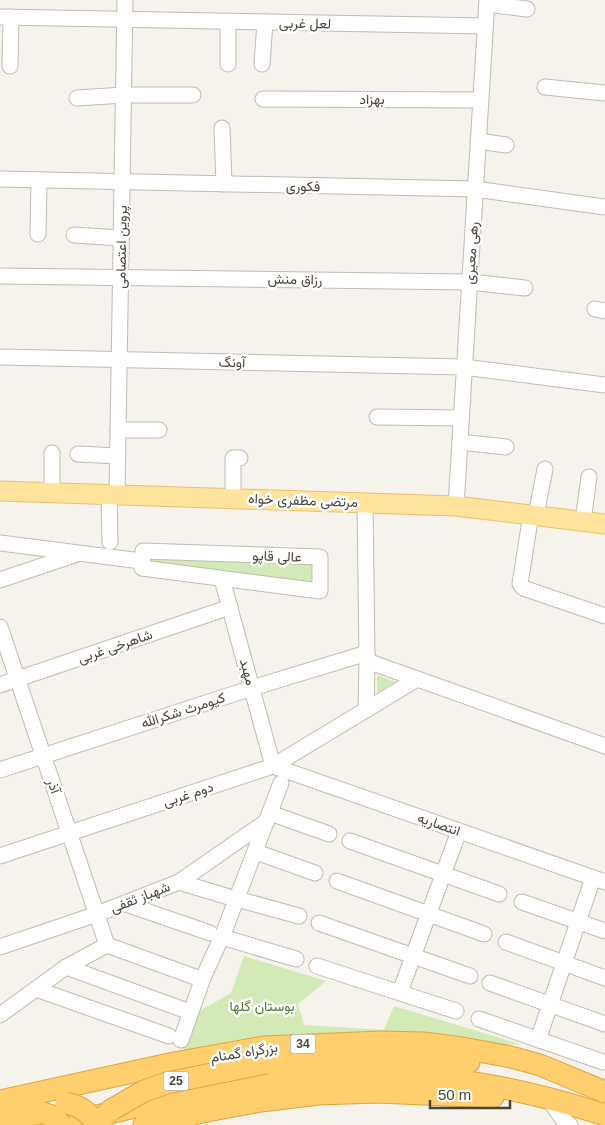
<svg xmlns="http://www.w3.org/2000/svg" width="605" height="1125" font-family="Arial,Vazirmatn,sans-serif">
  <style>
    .green { fill: #d2eab5 }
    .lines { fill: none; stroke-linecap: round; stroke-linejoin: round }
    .minor-casing { stroke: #c2bbae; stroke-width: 17 }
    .major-casing { stroke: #e6c16a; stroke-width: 21 }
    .highway-casing { stroke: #e0a43c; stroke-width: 23 }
    .minor { stroke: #fff; stroke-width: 15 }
    .major { stroke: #ffe39c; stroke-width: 19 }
    .highway { stroke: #ffcf6e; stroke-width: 21 }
    .highway-bridge-casing { stroke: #e0a43c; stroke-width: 23; stroke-linecap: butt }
    .highway-bridge { stroke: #ffcf6e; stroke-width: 21 }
    .labels { text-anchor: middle; stroke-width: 5; stroke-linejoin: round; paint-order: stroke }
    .shield { fill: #fff; stroke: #817c74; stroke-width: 1 }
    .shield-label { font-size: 12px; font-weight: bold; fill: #4b4439 }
    .street-label { font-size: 14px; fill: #4b4439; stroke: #fff }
    .park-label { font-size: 14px; fill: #4a7f2a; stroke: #fff }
  </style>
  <rect width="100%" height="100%" fill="#f6f3ec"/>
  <!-- green -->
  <g class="green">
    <path d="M145 554 318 560V590L144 566Z"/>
    <path d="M377 675 396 682 377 693Z"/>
    <path d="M244 956 326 981 298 1004 304 1025 384 1030 394 1006 523 1045 447 1041 387 1036 327 1033 183 1053 199 1011 231 993Z"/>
  </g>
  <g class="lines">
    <defs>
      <g id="minor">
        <path d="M487 4 527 9"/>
        <path d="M0 17 485 26"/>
        <path d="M228 64V21"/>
        <path d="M262 64 265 22"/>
        <path d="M10 66 11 17"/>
        <path d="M545 87 605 93"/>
        <path d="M77 98 124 95H193"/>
        <path d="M263 99 481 100"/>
        <path d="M222 128 224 184"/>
        <path d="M478 141 506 145"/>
        <path d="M0 179 475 189 605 207"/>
        <path d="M38 234 39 180"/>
        <path d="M74 235 121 238"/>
        <path d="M0 276 470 282 525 288"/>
        <path d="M595 309 605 311"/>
        <path d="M0 357 464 367 605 385"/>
        <path d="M377 417 461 418"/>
        <path d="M118 430H159"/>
        <path d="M460 442 506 447"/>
        <path d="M52 453V493"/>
        <path d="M78 454 118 456"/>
        <path d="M109 494 110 542"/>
        <path d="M117 495 125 0"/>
        <path d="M233 498V458H240"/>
        <path d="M365 502 367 661 366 710"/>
        <path d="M456 506 487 0"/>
        <path d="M531 514 520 584 523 588 605 616"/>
        <path d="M536 515 545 469"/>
        <path d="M583 521 589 477"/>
        <path d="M0 543 141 561"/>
        <path d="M143 551 320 557V591L142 568Z"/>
        <path d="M222 579 273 766"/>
        <path d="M0 580 77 554"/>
        <path d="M0 627 107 945"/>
        <path d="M367 661 605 746"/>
        <path d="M0 685 230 607"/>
        <path d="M273 766 605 882"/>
        <path d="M0 770 252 688 367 653"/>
        <path d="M281 783 222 937 296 959"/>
        <path d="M270 813 329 834"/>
        <path d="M350 841 499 894"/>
        <path d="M256 852 315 873"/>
        <path d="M0 856 273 766 417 679"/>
        <path d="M337 881 484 934"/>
        <path d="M179 882 229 897"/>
        <path d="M237 899 299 916"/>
        <path d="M522 902 605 931"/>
        <path d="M126 904 210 933"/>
        <path d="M319 923 470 976"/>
        <path d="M506 942 605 978"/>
        <path d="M107 945 195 977"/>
        <path d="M0 947 97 914 179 882 267 821"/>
        <path d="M317 966 456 1011"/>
        <path d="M66 967 190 1012"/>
        <path d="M490 983 605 1024"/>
        <path d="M36 989 169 1036"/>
        <path d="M400 992 459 831"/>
        <path d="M0 1015 66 967 107 945"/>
        <path d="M479 1019 603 1062"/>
        <path d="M181 1040 203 978 218 945"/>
        <path d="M538 1040 593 878"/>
        <path d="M547 1097 561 1117 570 1125"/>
      </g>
      <path id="major" d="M0 491 456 506 605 524"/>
      <g id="highway">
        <path d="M266 1063C333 1057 402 1055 469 1062"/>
        <path d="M0 1101 174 1063 264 1047 381 1042 423 1043 462 1048 511 1057 540 1065 605 1092"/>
        <path d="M0 1118 43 1113"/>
        <path d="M59 1125C127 1109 196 1091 266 1081 283 1078 301 1078 319 1077 421 1070 508 1083 605 1115"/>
        <path d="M144 1125 207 1111 261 1101 318 1094 378 1092 493 1097"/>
      </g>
    </defs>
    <!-- minor casing -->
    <use href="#minor" class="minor-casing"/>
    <!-- major casing -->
    <use href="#major" class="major-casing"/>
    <!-- highway casing -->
    <use href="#highway" class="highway-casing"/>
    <!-- minor -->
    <use href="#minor" class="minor"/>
    <!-- major -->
    <use href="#major" class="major"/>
    <!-- highway -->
    <use href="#highway" class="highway"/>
    <defs>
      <g id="highway-bridge">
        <path d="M66 1103C80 1106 90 1112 96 1125"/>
        <path d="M43 1113 55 1117 61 1125"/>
        <path d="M97 1125 111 1110 144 1091 167 1083 266 1063"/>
      </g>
    </defs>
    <!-- highway-bridge casing -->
    <use href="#highway-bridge" class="highway-bridge-casing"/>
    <!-- highway-bridge -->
    <use href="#highway-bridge" class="highway-bridge"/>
  </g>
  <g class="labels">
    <!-- shield labels -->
    <g class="shield">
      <rect x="290.5" y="1034.5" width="25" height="19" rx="4"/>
      <rect x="163.5" y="1071.5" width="25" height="19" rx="4"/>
    </g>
    <g class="shield-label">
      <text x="303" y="1048">34</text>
      <text x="176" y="1085">25</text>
    </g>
    <!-- street labels -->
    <g class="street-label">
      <text transform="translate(305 23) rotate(1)" y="5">لعل غربی</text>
      <text x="372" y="104">بهزاد</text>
      <text transform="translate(303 186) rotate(1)" y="5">فکوری</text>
      <text transform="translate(121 247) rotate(-89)" y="5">پروین اعتصامی</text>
      <text transform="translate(471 253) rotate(-86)" y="5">رهی معیری</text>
      <text transform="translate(295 279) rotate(1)" y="5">رزاق منش</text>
      <text transform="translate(232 362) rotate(1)" y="5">آونگ</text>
      <text transform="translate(303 500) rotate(2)" y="5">مرتضی مظفری خواه</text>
      <text transform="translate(277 556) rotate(2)" y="5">عالی قاپو</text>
      <text transform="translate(115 646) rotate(-19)" y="5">شاهرخی غربی</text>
      <text transform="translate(248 672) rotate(75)" y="5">مهبد</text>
      <text transform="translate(183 710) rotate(-18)" y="5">کیومرث شکرالله</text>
      <text transform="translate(54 786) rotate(71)" y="5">آذر</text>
      <text transform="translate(188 794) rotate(-18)" y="5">دوم غربی</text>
      <text transform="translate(439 824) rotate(19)" y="5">انتصاریه</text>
      <text transform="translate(140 897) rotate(-21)" y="5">شهباز ثقفی</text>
      <text transform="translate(244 1052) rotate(-9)" y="5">بزرگراه گمنام</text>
    </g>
    <!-- park labels -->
    <g class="park-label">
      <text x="262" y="1011">بوستان گلها</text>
    </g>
  </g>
  <!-- scale -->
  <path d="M430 1100v8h80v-8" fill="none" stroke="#4b4439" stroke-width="2.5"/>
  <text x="438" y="1100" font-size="15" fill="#4b4439" stroke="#ffffff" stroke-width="4" paint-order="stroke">50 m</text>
</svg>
